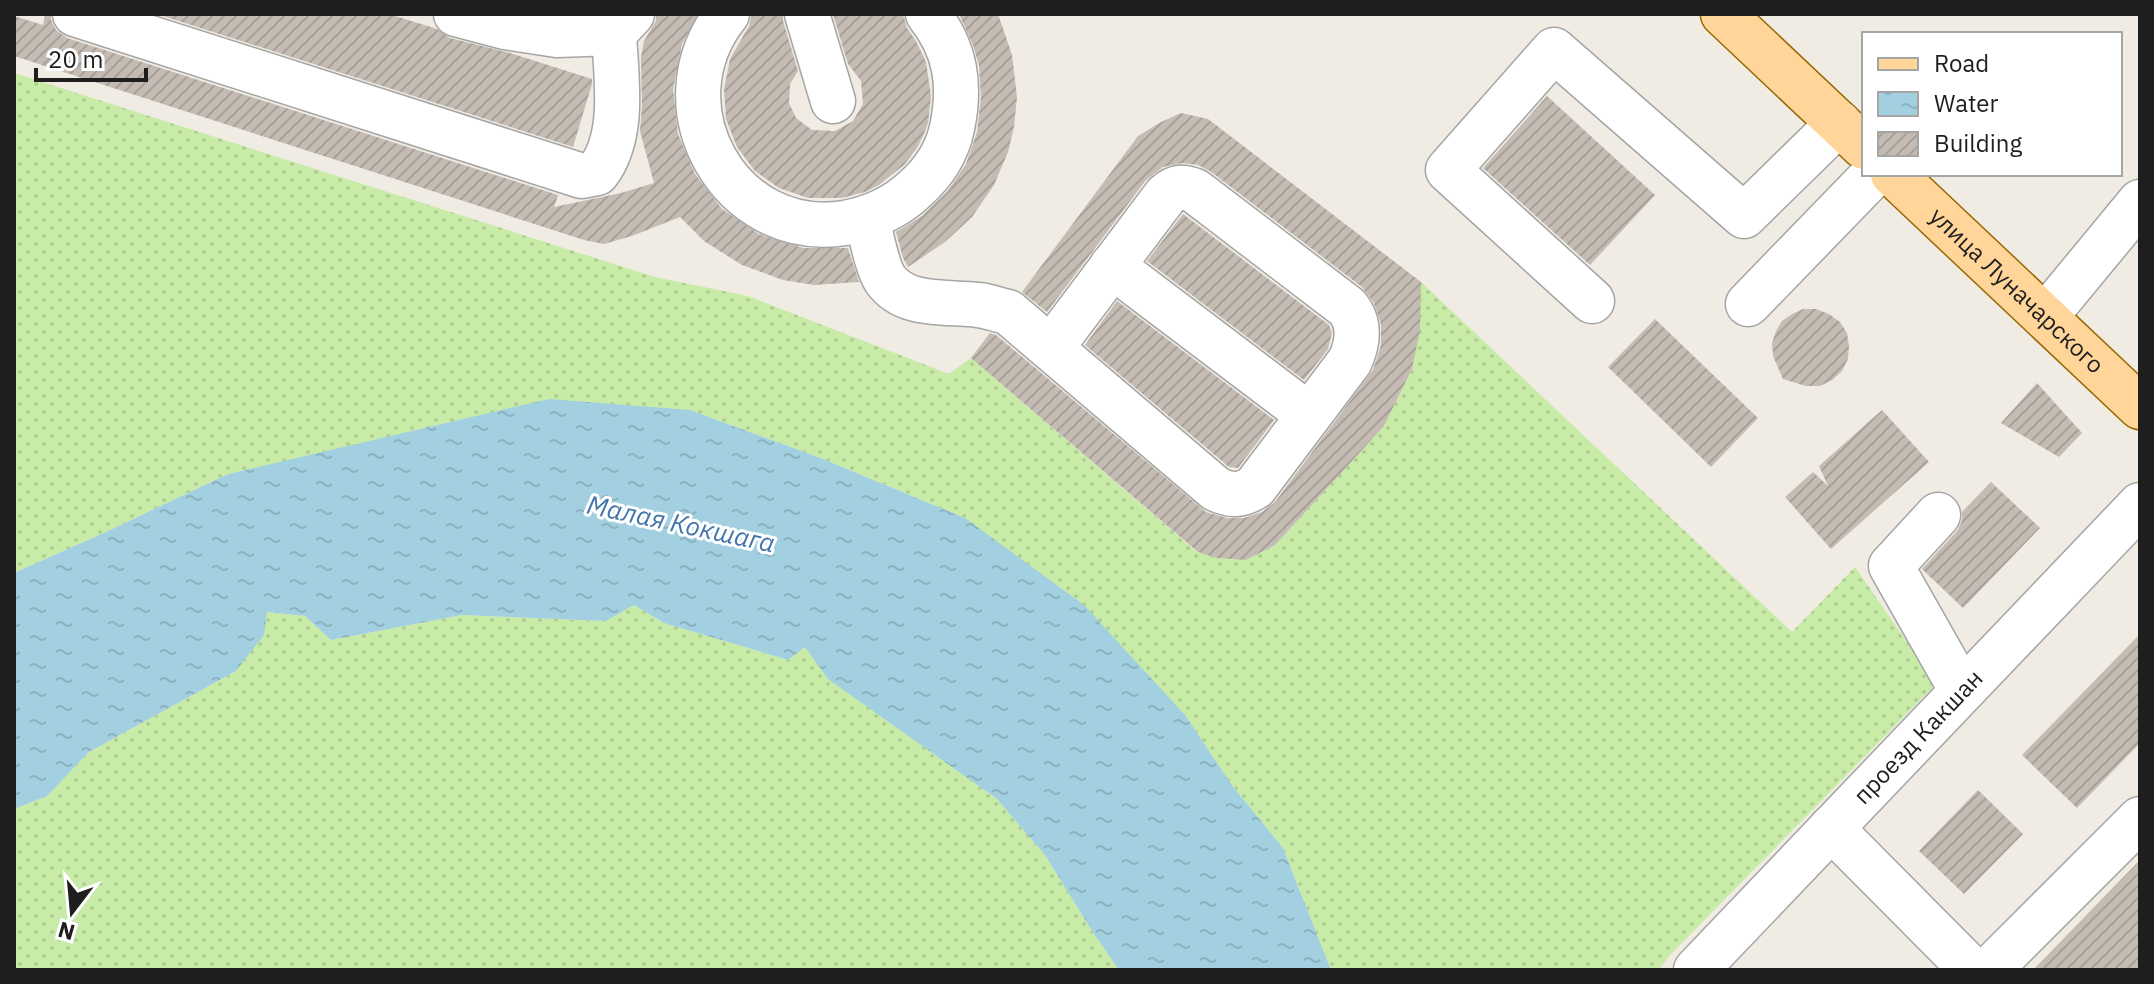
<svg xmlns="http://www.w3.org/2000/svg" width="2154" height="984" font-family="'IBM Plex Sans',sans-serif">
  <style>
    .grass { fill: url(#grass-dots) }
    .water { fill: url(#water-ripples) }
    .building { fill: url(#building-hatch) }
    .lines { fill: none; stroke-linecap: round; stroke-linejoin: round }
    .minor-casing { stroke: #a5a5a5; stroke-width: 47 }
    .major-casing { stroke: #986800; stroke-width: 47 }
    .minor { stroke: #fff; stroke-width: 44 }
    .major { stroke: #ffd599; stroke-width: 44 }
    .labels { text-anchor: middle; stroke-width: 6; stroke-linejoin: round; paint-order: stroke }
    .street-label { font-size: 24px; fill: #1e1e1e; stroke: #fff }
    .water-label { font-size: 26px; font-style: italic; fill: #4275ab; stroke: #fff }
  </style>
  <defs>
    <pattern id="grass-dots" width="8" height="8" patternUnits="userSpaceOnUse" patternTransform="scale(2)"><rect width="8" height="8" fill="#c8eca7"/><path d="M2 2h.1M6 6h.1" fill="none" stroke="#abca8f" stroke-width="1.8" stroke-linecap="round"/></pattern>
    <pattern id="water-ripples" width="26" height="14" patternUnits="userSpaceOnUse" patternTransform="scale(2)"><rect width="26" height="14" fill="#a2d0e0"/><path d="M2 4q2-2 4 0t4 0M15 11q2-2 4 0t4 0" fill="none" stroke="#8bb2c0"/></pattern>
    <pattern id="building-hatch" width="6" height="6" patternUnits="userSpaceOnUse" patternTransform="scale(2)"><rect width="6" height="6" fill="#c4bbb3"/><path d="M-1 1l2-2M0 6l6-6M5 7l2-2" fill="none" stroke="#a8a09a"/></pattern>
  </defs>
  <rect width="100%" height="100%" fill="#f0ece3"/>
  <!-- grass -->
  <g class="grass">
    <path d="M14 73 655 277 748 296 949 374 971 358 1197 552 1246 560 1275 545 1384 426 1412 369 1421 282 1792 632 1855 567 1936 684 1670 955 1659 970H1331L1283 848 1231 784 965 518 823 459 690 410 357 445 228 474 106 532 14 573Z"/>
    <path d="M634 605 664 623 788 660 805 647 829 679 997 799 1045 855 1092 931 1119 970H14V809L47 796 89 752 236 671 267 612 305 616 331 640 462 615 606 621Z"/>
  </g>
  <!-- water -->
  <path class="water" d="M549 399 690 410 823 459 965 518 1084 605 1185 715 1231 784 1283 848 1331 970H1119L1092 931 1045 855 997 799 828 679 805 647 788 660 664 623 634 605 606 621 462 615 331 640 305 616 267 612 264 635 236 671 89 752 47 796 14 809V573L106 532 228 474Z"/>
  <!-- building -->
  <g class="building">
    <path d="M45 14H51V20L56 30 67 38 558 195 554 207 621 193 654 183 640 131 642 106 641 57 644 41 656 21V14H698L682 44 673 89 678 134 695 174 722 209 759 234 803 248H848L859 282 814 285 783 280 742 265 704 241 680 217 632 236 604 244 584 240 14 56V16L43 25Z"/>
    <path d="M157 14H389L437 29 450 38 510 53 592 79V84L573 147Z"/>
    <path d="M752 14H783V21L798 71 790 84 789 103 796 118 812 130 835 131 853 121 863 104 861 81 848 64 833 14H903L907 28 916 41 926 62 931 96 928 123 923 136 917 148 904 165 879 185 865 192 842 198H808L779 188 755 171 737 147 726 119 724 89 730 59 749 26Z"/>
    <path d="M959 14H998L1012 55 1017 97 1014 127 1008 152 994 185 972 217 945 242 908 267 903 258 896 232 922 216 947 192 966 164 977 132 981 97 979 65 973 45Z"/>
    <path d="M1547 96 1655 195 1590 265 1483 168Z"/>
    <path d="M1181 113 1208 119 1421 282 1420 330 1412 369 1384 426 1275 545 1246 560 1217 558 1198 552 971 358 990 333 996 335 1206 512 1227 518H1244L1262 512 1275 502 1373 370 1381 345V324L1374 303 1362 287 1210 171 1198 165 1183 163 1163 167 1146 180 1047 312 1022 292 1138 136 1161 122Z"/>
    <path d="M1183 214 1329 325 1332 333 1328 349 1304 380 1147 261Z"/>
    <path d="M1117 301 1274 420 1238 468 1229 467 1085 345Z"/>
    <path d="M1803 309H1816L1829 314 1840 322 1847 333 1849 346 1848 359 1842 371 1832 380 1820 386H1806L1783 379 1773 356 1772 343 1776 331 1782 321 1792 314Z"/>
    <path d="M1655 319 1758 418 1711 467 1608 367Z"/>
    <path d="M2037 383 2082 433 2059 457 2001 423Z"/>
    <path d="M1882 410 1929 462 1831 549 1785 497 1813 472 1828 486 1819 466Z"/>
    <path d="M1991 482 2040 528 1963 608 1922 569 1957 531 1962 521V512Z"/>
    <path d="M2140 634V743L2077 808 2022 755Z"/>
    <path d="M1978 790 2023 834 1964 894 1919 851Z"/>
    <path d="M2140 860V970H2033Z"/>
  </g>
  <g class="lines">
    <defs>
      <g id="minor">
        <path d="M75 14 582 176 597 173C626 136 616 78 614 33L632 14"/>
        <path d="M456 14 505 27 557 35 614 33"/>
        <path d="M727 14C654 105 729 241 845 223 872 218 895 208 915 189 933 173 947 152 952 128 961 85 956 49 928 14"/>
        <path d="M807 14 833 101"/>
        <path d="M867 219C871 234 877 267 885 279 905 308 947 301 978 305 988 306 998 310 1008 312L1216 489C1231 496 1241 496 1255 487L1350 361C1358 343 1361 323 1347 307L1195 191C1183 186 1176 186 1166 195L1051 348"/>
        <path d="M1112 266 1309 415"/>
        <path d="M1592 301 1448 170 1554 50 1744 216 1839 123"/>
        <path d="M1748 304 1874 174"/>
        <path d="M2045 317 2140 202"/>
        <path d="M1938 515 1891 566 1962 691"/>
        <path d="M1831 828 1972 970"/>
        <path id="s1" d="M1696 970 2140 505"/>
        <path d="M1989 970 2140 819"/>
      </g>
      <g id="major">
        <path d="M1723 14 1864 147"/>
        <path id="s2" d="M1893 174 2140 407"/>
      </g>
    </defs>
    <!-- minor casing -->
    <use href="#minor" class="minor-casing"/>
    <!-- major casing -->
    <use href="#major" class="major-casing"/>
    <!-- minor -->
    <use href="#minor" class="minor"/>
    <!-- major -->
    <use href="#major" class="major"/>
  </g>
  <g class="labels">
    <!-- street labels -->
    <g class="street-label">
      <text dy="8" stroke="none"><textPath href="#s2" startOffset="170">улица Луначарского</textPath></text>
      <text dy="8" stroke="none"><textPath href="#s1" startOffset="322">проезд Какшан</textPath></text>
    </g>
    <!-- water labels -->
    <g class="water-label">
      <text transform="translate(681 524) rotate(12)" y="9">Малая Кокшага</text>
    </g>
  </g>
  <!-- border -->
  <rect width="2154" height="984" fill="none" stroke="#1e1e1e" stroke-width="32"/>
  <!-- legend -->
  <rect x="1862" y="32" width="260" height="144" fill="#ffffff" stroke="#a5a5a5" stroke-width="2"/>
  <rect x="1878" y="58" width="40" height="12" fill="#ffd599" stroke="#a5a5a5" stroke-width="2"/>
  <text x="1934" y="72" font-size="24" fill="#1e1e1e">Road</text>
  <rect x="1878" y="92" width="40" height="24" fill="url(#water-ripples)" stroke="#a5a5a5" stroke-width="2"/>
  <text x="1934" y="112" font-size="24" fill="#1e1e1e">Water</text>
  <rect x="1878" y="132" width="40" height="24" fill="url(#building-hatch)" stroke="#a5a5a5" stroke-width="2"/>
  <text x="1934" y="152" font-size="24" fill="#1e1e1e">Building</text>
  <!-- north arrow -->
  <g transform="translate(72 912) rotate(196)" stroke="#ffffff" stroke-width="6" paint-order="stroke">
  <path d="M0-6L14 30L0 20L-14 30Z" fill="#1e1e1e"/>
  <text y="-12" font-size="22" font-weight="bold" text-anchor="middle" fill="#1e1e1e">N</text>
  </g>
  <!-- scale -->
  <path d="M36 68v12h110v-12" fill="none" stroke="#1e1e1e" stroke-width="4"/>
  <text x="48" y="68" font-size="24" fill="#1e1e1e" stroke="#ffffff" stroke-width="6" paint-order="stroke">20 m</text>
</svg>
